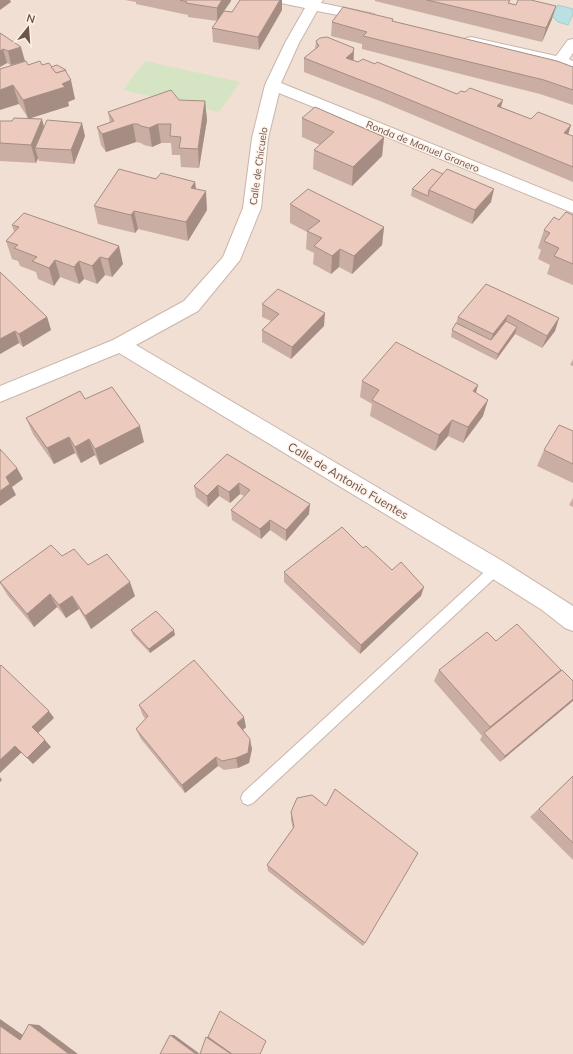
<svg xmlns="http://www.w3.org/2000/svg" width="573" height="1054" font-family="Mulish,sans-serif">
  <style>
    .residential { fill: #f0dfd2 }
    .green { fill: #d5e5c3 }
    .water { fill: #bae0e1; stroke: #a1d0d1 }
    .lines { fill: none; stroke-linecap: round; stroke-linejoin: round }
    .service-casing { stroke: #c9b5ab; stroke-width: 2 }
    .minor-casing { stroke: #c9b5ab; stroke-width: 2 }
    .service { fill: #fff; fill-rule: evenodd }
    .minor { fill: #fff; fill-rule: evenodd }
    .wall { fill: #cbaea3 }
    .shaded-wall { fill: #a58d84 }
    .building { fill: #eccabd; stroke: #a58d84 }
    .labels { text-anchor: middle; stroke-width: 3; stroke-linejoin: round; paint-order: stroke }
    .far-street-label { font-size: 10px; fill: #6f544c; stroke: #fdf2e8 }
    .street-label { font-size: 12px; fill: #6f544c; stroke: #fdf2e8 }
  </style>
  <rect width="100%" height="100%" fill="#f9eee3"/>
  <!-- residential -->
  <rect class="residential" x="0" y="0" width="573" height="1054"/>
  <!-- green -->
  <path class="green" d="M145 61 240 82 219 112 123 90Z"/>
  <!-- water -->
  <path class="water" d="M558 5 573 9V14L568 25 558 22 552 16Z"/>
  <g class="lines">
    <defs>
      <path id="service" d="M496 564 500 565 502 569 500 573 253 803 248 805 243 803 241 798 243 793 492 565Z"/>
      <g id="minor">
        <path d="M279 0H323L321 3 374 14 376 17 374 20 369 21 317 11 299 43 281 83 573 201V213L279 93 268 138 261 208 240 260 198 311 136 345 504 562 573 606V631L565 628 542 610 488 576 119 353 0 402V386L113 340 184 301 223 257 243 208 252 138 265 85 285 43 305 8 281 3Z"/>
        <path d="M471 37 556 56 568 40 573 39V53L569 59 573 61V70L556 64 466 44 464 41 466 38Z"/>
      </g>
    </defs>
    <!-- service casing -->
    <use href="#service" class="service-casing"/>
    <!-- minor casing -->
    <use href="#minor" class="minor-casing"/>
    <!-- service -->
    <use href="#service" class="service"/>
    <!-- minor -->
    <use href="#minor" class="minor"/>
  </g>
  <!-- wall -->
  <g class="wall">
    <path d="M125 0H231V1L224 11 232 12 240 0H282V10L259 50 213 42 212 28 217 21 188 17V15L136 4V2Z"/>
    <path d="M375 0H510L509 4 552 19 542 42 375 1Z"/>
    <path d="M393 19V21L573 67V105L540 94 362 49V44L331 36 332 22Z"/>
    <path d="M0 33 25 61 11 65 7 63 0 67Z"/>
    <path d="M316 41 354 48V61L358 62 375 64 457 94 501 107 531 119 571 125 568 134 573 136V182L380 101 304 72V58L315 49Z"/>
    <path d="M28 65H42L66 70 75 99 68 102 69 106 30 118 44 127 85 136 74 164 39 161 38 158 36 163 0 161V121H12L28 118 19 104 0 69Z"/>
    <path d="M179 100 205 101 207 120 199 168 181 167 180 155H172L171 143H161L152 147 144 145 141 143 136 142 106 152 101 145 97 127 110 123 108 112Z"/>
    <path d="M302 118 384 137 382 156 352 186 313 169 314 150 320 145 302 137Z"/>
    <path d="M432 169 491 202 472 224 411 196 412 189Z"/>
    <path d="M156 179 195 182 196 189 207 210 188 241 138 229 135 233 98 224 94 206Z"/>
    <path d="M290 204 384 227 382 245 352 274 339 267 331 274 313 264 314 253 306 249 307 232 290 223Z"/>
    <path d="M24 213 123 264 112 277 105 275 97 284 84 279 79 284 60 277 54 286 38 279 36 272 20 266 18 261 12 259 6 241 14 232 12 225Z"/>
    <path d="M573 215V285L547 274 550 265 538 259 541 250 538 248 544 230 559 220Z"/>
    <path d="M0 272 47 317 51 330 23 347 19 343 0 354Z"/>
    <path d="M486 284 559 318 555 331 542 348 515 334 496 360 451 337 452 330 456 323 458 317Z"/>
    <path d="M262 304 324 326 291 359 262 342V330L271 321 262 317Z"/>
    <path d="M573 359V366L570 365Z"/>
    <path d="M362 381 478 385 476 393 483 416 463 443 448 436 435 451 370 416 372 404 360 397Z"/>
    <path d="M85 399 144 442 100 465 95 455 81 463 75 453 54 464 33 434 26 418Z"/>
    <path d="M573 431V483L537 466 544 450Z"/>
    <path d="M227 454 309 514 286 541 270 530 261 539 232 520 231 510 244 496 240 494 230 503 219 496 208 507 196 497 194 486Z"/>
    <path d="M573 498V507L569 505Z"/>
    <path d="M363 548 392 570 421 596 360 654 284 582V572Z"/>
    <path d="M62 556 88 565 135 596 91 629 79 609 66 618 57 607 34 627 8 596 0 583Z"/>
    <path d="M131 630 175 635 150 653 133 635Z"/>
    <path d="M439 670H561L558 673 573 681 500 762 480 740 482 736 434 681Z"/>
    <path d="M139 705 246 727 243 730 252 749 249 763 238 768 224 770 218 766 185 793 141 739 136 729 146 719 143 716Z"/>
    <path d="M573 776V860L530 817Z"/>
    <path d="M291 812 365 943 363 946 268 871 267 865 293 829 291 820Z"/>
  </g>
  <!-- shaded-wall -->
  <g class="shaded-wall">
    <path d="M0 0H10L11 2 0 10Z"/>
    <path d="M222 0H231V1L217 21V8Z"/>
    <path d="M280 0H282V10L259 50 258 37Z"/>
    <path d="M556 6 552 19 542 42 546 28Z"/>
    <path d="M21 47 25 61 11 65 8 51Z"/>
    <path d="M354 48 353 61 346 58Z"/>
    <path d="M3 49 7 63 0 67V51Z"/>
    <path d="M71 80 75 99 68 102 69 106 28 119 23 100 62 84Z"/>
    <path d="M13 85 19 104 0 110V90Z"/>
    <path d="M503 100 499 114 497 106Z"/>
    <path d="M205 101 207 120 199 168 198 149Z"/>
    <path d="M42 119 47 138 35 148 38 158 36 163 31 145Z"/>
    <path d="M82 123 85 136 74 164 71 150Z"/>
    <path d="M133 124 136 142 106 152 102 134Z"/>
    <path d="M158 124 161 143 152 147 149 128Z"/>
    <path d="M571 125 567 138 564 133Z"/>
    <path d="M384 137 382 156 352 186 353 167Z"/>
    <path d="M195 182 197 200 191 188Z"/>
    <path d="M494 189 491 202 472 224 475 210Z"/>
    <path d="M206 191 207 210 188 241 186 222Z"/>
    <path d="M134 211 138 229 135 233 131 215Z"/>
    <path d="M384 227 382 245 352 274 354 256Z"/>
    <path d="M119 246 123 264 112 277 108 259Z"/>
    <path d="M340 249 339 267 331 274 332 256Z"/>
    <path d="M100 257 105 275 97 284 92 266Z"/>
    <path d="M55 260 60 277 54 286 49 268Z"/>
    <path d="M79 261 84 279 79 284 74 267Z"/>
    <path d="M325 313 324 326 291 359 292 347Z"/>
    <path d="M508 315 504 328 489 347 493 334Z"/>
    <path d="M47 317 51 330 23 347 19 334Z"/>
    <path d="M559 318 555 331 542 348 547 336Z"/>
    <path d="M517 327 515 334 496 360 498 354Z"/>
    <path d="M15 331 19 343 0 354V339Z"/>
    <path d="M478 385 473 402V391Z"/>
    <path d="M488 400 483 416 463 443 468 427Z"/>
    <path d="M452 420 448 436 435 451 439 435Z"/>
    <path d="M140 426 144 442 100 465 95 449Z"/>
    <path d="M69 437 75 453 54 464 47 448Z"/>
    <path d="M89 439 95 455 81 463 75 447Z"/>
    <path d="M17 468 23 479 12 487 16 495 0 506V491L6 477Z"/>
    <path d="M239 483 240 494 230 503 229 492Z"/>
    <path d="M218 485 219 496 208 507 207 496Z"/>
    <path d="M310 504 309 514 286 541V530Z"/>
    <path d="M270 520V530L261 539 260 529Z"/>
    <path d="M130 582 135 596 91 629 85 616Z"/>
    <path d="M424 587 421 596 360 654 361 645Z"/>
    <path d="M50 594 57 607 34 627 27 614Z"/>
    <path d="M72 596 79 609 66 618 59 605Z"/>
    <path d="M174 630 175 635 150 653 149 649Z"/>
    <path d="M561 670 552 681 486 734 490 727Z"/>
    <path d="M573 699V701L500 762 505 756Z"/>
    <path d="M49 711 54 718 37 734 32 727Z"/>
    <path d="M244 717 246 727 239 733 237 723Z"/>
    <path d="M250 739 252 749 249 763 238 768 236 758Z"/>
    <path d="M45 740 51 747 33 764 27 758Z"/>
    <path d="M15 746 22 752 0 773V760Z"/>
    <path d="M216 757 218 766 185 793 182 785Z"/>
    <path d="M0 777 2 780 0 782Z"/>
    <path d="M0 1019 30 1040H20L0 1026Z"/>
    <path d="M29 1024 39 1025 78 1054H69Z"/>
    <path d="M170 1035H174L200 1054H196Z"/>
    <path d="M206 1037H209L233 1054H231Z"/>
  </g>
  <!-- building -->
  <g class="building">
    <path d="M180 0H222L217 8 186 3 187 2Z"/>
    <path d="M240 0H280L258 37 212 28 224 11 232 12Z"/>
    <path d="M427 0H510L508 3 516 5 518 0H531L556 6 546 28Z"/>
    <path d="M343 7 393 19 392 21 557 61 573 67V90L544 80 363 36 367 32 332 22Z"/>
    <path d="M0 33 21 47 8 51 3 49 0 51Z"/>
    <path d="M327 37 354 48 353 52 346 58 358 62 363 59 375 64 377 62 457 94 461 91 465 92 470 88 503 100 497 106 531 119 538 112 571 125 564 133 573 136V167L381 88 304 58 319 46 316 41 320 38Z"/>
    <path d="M26 61 28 65 40 61 42 65 49 63 56 73 65 70 71 80 62 84 65 87 23 100 13 85 0 90V69Z"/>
    <path d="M57 65 66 70 56 73 51 67Z"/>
    <path d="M171 90 179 100 205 101 198 149 179 148 181 137 170 136 171 124H158L149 128 141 126 138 124H133L102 134 97 127 114 121 108 112Z"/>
    <path d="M315 107 384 137 353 167 314 150 334 132 302 118Z"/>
    <path d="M14 118 42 119 31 145 0 143V121H12Z"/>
    <path d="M47 120 82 123 71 150 35 148Z"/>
    <path d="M119 169 156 179 161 173 195 182 191 188 206 191 186 222 134 211 131 215 94 206Z"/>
    <path d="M432 169 443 174 429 190 428 196 412 189Z"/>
    <path d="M447 169 494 189 475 210 429 190Z"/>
    <path d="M308 189 384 227 354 256 340 249 332 256 314 246 322 238 307 231 320 221 290 204Z"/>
    <path d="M566 212 573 215V264L554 256 559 248 544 241 550 233 544 230 554 217 559 220Z"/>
    <path d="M24 213 119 246 108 259 100 257 92 266 79 261 74 267 55 260 49 268 32 261 37 257 14 248 18 245 6 241 19 227 12 225Z"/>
    <path d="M0 272 47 317 19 334 15 331 0 339Z"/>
    <path d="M486 284 559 318 547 336 508 315 493 334 458 317Z"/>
    <path d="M278 289 325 313 292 347 262 330 279 314 262 304Z"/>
    <path d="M506 321 517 327 498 354 452 330 456 323 491 340Z"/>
    <path d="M396 342 478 385 473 391 488 400 468 427 452 420 439 435 372 400 379 390 362 381Z"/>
    <path d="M112 387 140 426 95 449 89 439 75 447 69 437 47 448 26 418 80 391 85 399Z"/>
    <path d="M559 425 573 431V464L544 450Z"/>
    <path d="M0 449 17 468 6 477 10 484 0 491Z"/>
    <path d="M227 454 310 504 286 530 270 520 260 529 231 510 250 490 239 483 229 492 218 485 207 496 194 486Z"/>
    <path d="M342 527 363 548 366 546 392 570 401 562 424 587 361 645 284 572Z"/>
    <path d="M51 545 62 556 74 549 88 565 107 554 130 582 85 616 72 596 59 605 50 594 27 614 0 582Z"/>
    <path d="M156 611 174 630 149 649 131 630Z"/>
    <path d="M517 624 561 670 490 727 439 670 487 632 496 641Z"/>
    <path d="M194 660 244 717 237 723 250 739 248 753 236 758 222 761 216 757 182 785 136 729 148 716 139 705Z"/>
    <path d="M1 665 49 711 32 727 45 740 27 758 15 746 0 760V666Z"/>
    <path d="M562 670 573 681V699L505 756 484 733Z"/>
    <path d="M573 776V843L539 809Z"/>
    <path d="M335 789 418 853 365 943 267 865 294 827 291 812 297 798 312 795 326 806Z"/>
    <path d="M220 1011 266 1041 260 1054H232L208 1037Z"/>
    <path d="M29 1024 69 1054H0V1026L20 1040Z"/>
    <path d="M170 1035 196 1054H160Z"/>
    <path d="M206 1037 231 1054H200Z"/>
  </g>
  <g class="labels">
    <!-- far-street labels -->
    <g class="far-street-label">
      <text transform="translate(423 146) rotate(22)" y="4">Ronda de Manuel Granero</text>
      <text transform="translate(258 166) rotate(-82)" y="4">Calle de Chicuelo</text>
    </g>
    <!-- street labels -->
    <g class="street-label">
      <text transform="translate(348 481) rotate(31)" y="4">Calle de Antonio Fuentes</text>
    </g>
  </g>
  <!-- north arrow -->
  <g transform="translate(28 28) rotate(17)" stroke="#fdf2e8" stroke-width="3" paint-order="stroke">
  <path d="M0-3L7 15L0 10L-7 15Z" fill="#6f544c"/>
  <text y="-6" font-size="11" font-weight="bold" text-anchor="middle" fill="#6f544c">N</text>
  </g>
</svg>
